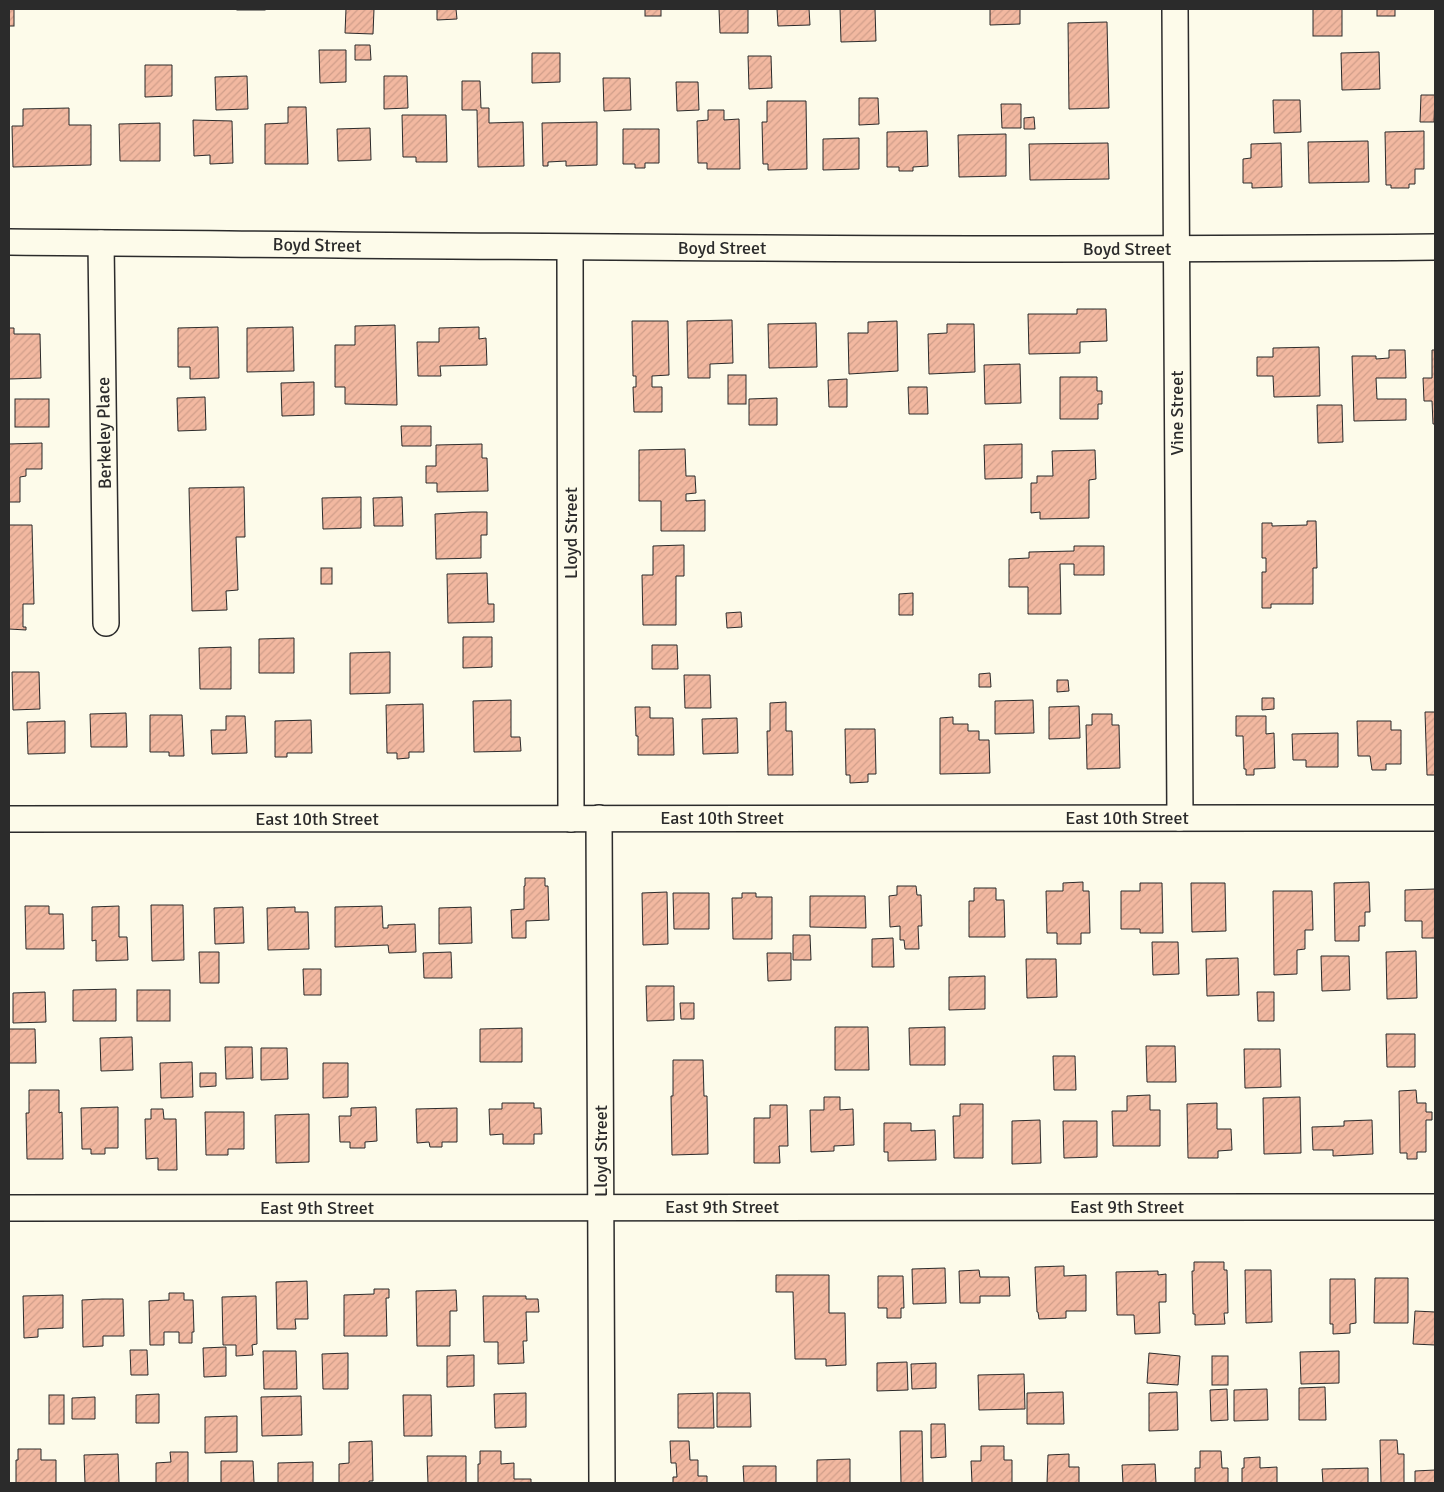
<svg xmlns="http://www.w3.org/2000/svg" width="1444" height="1492" font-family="Signika,sans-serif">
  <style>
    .building { fill: url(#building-hatch); stroke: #2b2b2b }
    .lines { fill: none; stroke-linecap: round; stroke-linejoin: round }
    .minor-casing { stroke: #2b2b2b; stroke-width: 28 }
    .minor { stroke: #fdfbea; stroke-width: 25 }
    .labels { text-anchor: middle; stroke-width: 4; stroke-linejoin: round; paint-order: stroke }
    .street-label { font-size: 18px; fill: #2b2b2b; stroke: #fdfbea }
  </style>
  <defs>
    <pattern id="building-hatch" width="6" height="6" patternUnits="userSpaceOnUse" patternTransform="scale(1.25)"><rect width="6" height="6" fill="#f2b8a0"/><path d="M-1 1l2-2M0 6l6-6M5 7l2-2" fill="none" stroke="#d09e8a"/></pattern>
  </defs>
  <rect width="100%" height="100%" fill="#fdfbea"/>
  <!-- building -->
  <g class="building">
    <rect x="9" y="9" width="5" height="17"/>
    <rect x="237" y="9" width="28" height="1"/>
    <path d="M346 9H374L373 34 345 33Z"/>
    <path d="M437 9H456L457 19 437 20Z"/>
    <rect x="645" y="9" width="16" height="7"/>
    <path d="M719 9H748V33H720Z"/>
    <path d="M777 9H809L810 25 778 26Z"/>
    <path d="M840 9H875L876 41 841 42Z"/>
    <path d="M990 9H1020V24L990 25Z"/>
    <rect x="1313" y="9" width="29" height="27"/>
    <rect x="1377" y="9" width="18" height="7"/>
    <path d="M1107 22 1109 108 1069 109 1068 23Z"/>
    <path d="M355 45H370L371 60H355Z"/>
    <path d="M319 50H346V82L320 83Z"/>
    <path d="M1379 52 1380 89 1342 90 1341 53Z"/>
    <path d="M532 53H560V82L532 83Z"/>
    <path d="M748 56H771L772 88 749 89Z"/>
    <path d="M145 65H172V96L145 97Z"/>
    <path d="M247 76 248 109 216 110 215 77Z"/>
    <path d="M384 76H407L408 108 384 109Z"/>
    <path d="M603 78H630L631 110 604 111Z"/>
    <path d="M462 81H480L481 108H489V123L523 122 524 166 478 167 477 110H462Z"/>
    <path d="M676 82H698L699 110 677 111Z"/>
    <path d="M1421 95H1435L1434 122H1420Z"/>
    <path d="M859 98H878L879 124 859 125Z"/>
    <path d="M1273 100H1300L1301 132 1274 133Z"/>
    <path d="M767 101H806L807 169 768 170V164H763L762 122H767Z"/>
    <path d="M1001 104H1021V128H1002Z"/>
    <path d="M288 107H306L308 164H265V124L288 123Z"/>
    <path d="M69 108V125H91V165L13 167 12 126H23V109Z"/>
    <path d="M708 110H724V120L739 119 740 169H707V163H698L697 121 708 120Z"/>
    <path d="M402 115H446L447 162H416V157H403Z"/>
    <path d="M1034 117 1035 129H1024V118Z"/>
    <path d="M193 120 232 121 233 163 210 164V155L194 156Z"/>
    <path d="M597 122V165L566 166V161L548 162V166H543L542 123Z"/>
    <path d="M160 123V161H120L119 124Z"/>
    <path d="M370 128 371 160 338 161 337 129Z"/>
    <path d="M623 129H659V163H645V168H635V164H623Z"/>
    <path d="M927 131 928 166 913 167V171H899V167H887V132Z"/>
    <path d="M1424 131V169H1415V184H1409V188H1391V185H1386L1385 132Z"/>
    <path d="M1006 134V176L959 177 958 135Z"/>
    <path d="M859 138V169L823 170V139Z"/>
    <path d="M1368 141 1369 182 1309 183 1308 142Z"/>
    <path d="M1108 143 1109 179 1030 180 1029 144Z"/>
    <path d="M1281 143 1282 187 1252 188V183H1243V159L1251 158V144Z"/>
    <path d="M1077 309H1106L1107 341 1080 342V353L1029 354 1028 314H1077Z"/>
    <path d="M732 320 733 363 710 364V378H688L687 321Z"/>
    <path d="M632 321H668L669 375 652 376V387H662V412H634L633 387H636V376H633Z"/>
    <path d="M897 321 898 371 849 374 848 333H868V322Z"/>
    <path d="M816 323 817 367 769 368 768 324Z"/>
    <path d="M947 324H974L975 372 929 374 928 334 947 333Z"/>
    <path d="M395 325 397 405 345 404V387H335V345H355V326Z"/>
    <path d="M218 327 219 378 190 379V367H178V328Z"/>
    <path d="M293 327 294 371 247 372V328Z"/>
    <path d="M479 327V339L486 338 487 365 440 366 441 376H418L417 342H439V328Z"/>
    <path d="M9 328H14V334H40L41 378 9 379Z"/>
    <path d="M1319 347 1320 396 1274 397 1273 376H1257V357H1273V348Z"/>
    <path d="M1389 350H1405L1406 378H1376L1377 399H1406V420L1354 421 1352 356H1376V359L1389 358Z"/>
    <path d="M1432 350H1435V424H1433L1432 401H1424L1423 378H1432Z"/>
    <path d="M1020 364 1021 403 985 404 984 365Z"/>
    <rect x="728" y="375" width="18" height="29"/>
    <path d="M1060 377H1097V391H1102V404H1098V419H1060Z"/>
    <path d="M847 379V407H829L828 380Z"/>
    <path d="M314 382V415L282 416 281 383Z"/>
    <path d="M908 387H927L928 414H909Z"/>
    <path d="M205 397 206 430 178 431 177 398Z"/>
    <path d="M777 398V425H749V399Z"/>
    <rect x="15" y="399" width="34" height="28"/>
    <path d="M1317 405H1342L1343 442 1318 443Z"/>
    <path d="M401 426H431V446H402Z"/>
    <path d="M42 443V469H26V476L20 477V502H9V444Z"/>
    <path d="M482 444V458H487L488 491 437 492V483H426V466H436V445Z"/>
    <path d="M1022 444V478L985 479 984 445Z"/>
    <path d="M685 449 686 476H695L696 493 686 494V501L705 500V531H661V501H639V450Z"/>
    <path d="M1095 450 1096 479 1089 480V518L1040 519V512L1031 513V483H1037V476H1053L1052 451Z"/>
    <path d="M244 487 245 537H236L238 590 226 591 227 610 192 611 189 488Z"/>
    <path d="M361 497V528L323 529 322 498Z"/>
    <path d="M402 497 403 526H374L373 498Z"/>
    <path d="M472 512H487V535H481V558L436 559 435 514Z"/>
    <path d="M1307 521H1316L1317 568H1313V604H1271V608H1262V572H1266V558H1262V523H1272V526L1307 525Z"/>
    <path d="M9 525H32L34 604H23V627H26V630L9 629Z"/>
    <path d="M684 545V576H676V625H643L642 575H653V546Z"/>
    <path d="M1074 546H1104V575H1074V564H1060L1061 614H1028V587H1009V559L1029 558V552L1074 551Z"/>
    <rect x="321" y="568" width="11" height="16"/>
    <path d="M487 573 488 604H494V622L448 623 447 574Z"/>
    <path d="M913 593V615H899V594Z"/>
    <path d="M741 612 742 627 727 628 726 613Z"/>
    <path d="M463 637H492V667L463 668Z"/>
    <path d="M294 638V673H259V639Z"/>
    <path d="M652 645H677L678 669H652Z"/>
    <path d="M231 647V689H200L199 648Z"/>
    <path d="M390 652V693L350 694V653Z"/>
    <path d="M12 672H39L40 709 13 710Z"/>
    <path d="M990 673 991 687H979V674Z"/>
    <path d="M684 675H710L711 708H685Z"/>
    <path d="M1057 680H1068L1069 691 1057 692Z"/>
    <path d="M1262 698H1274V709L1262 710Z"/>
    <path d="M511 700V737H520L521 751 474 752 473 701Z"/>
    <path d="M1033 700 1034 733 995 734V701Z"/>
    <path d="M786 702V731H792L793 775H768L767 731H770V703Z"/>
    <path d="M423 704 424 752H409V758L397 759V753H387L386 705Z"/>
    <path d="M1079 706 1080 738 1049 739V707Z"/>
    <path d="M635 707H650V718H673L674 755H638V736H636Z"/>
    <path d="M1425 712H1435V775H1427Z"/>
    <path d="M126 713 127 747H91L90 714Z"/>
    <path d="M1092 714H1112V725H1119L1120 768 1087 769 1086 725H1092Z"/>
    <path d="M150 715H182L184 756H169V752H150Z"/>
    <path d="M226 716H245L247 753 212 754 211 730H226Z"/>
    <path d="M1236 716H1266V734L1274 733 1275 768 1254 769V775H1246V769H1244L1243 736H1236Z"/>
    <path d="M953 717V724H968V731H979V740H989L990 773 940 774V718Z"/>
    <path d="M737 718 738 753 703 754 702 719Z"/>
    <path d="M311 720 312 753H287V757H275V721Z"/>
    <path d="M65 721V753L28 754 27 722Z"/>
    <path d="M1357 721H1391V730H1401V764H1386V770H1372L1370 756H1358Z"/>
    <path d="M845 729H875L876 774H868V782L850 783V775H846Z"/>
    <path d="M1338 733V767H1306V760H1293L1292 734Z"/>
    <path d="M525 878H545V886H548L549 920 526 921V938H512L511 910 524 909V886H525Z"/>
    <path d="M1083 882V891H1089L1090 933H1081V944H1057V933H1047L1046 891H1063V883Z"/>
    <path d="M1369 882 1370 912H1365V926H1359V941H1335L1334 883Z"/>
    <path d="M1140 883H1162L1163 933H1140V929H1121V891H1140Z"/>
    <path d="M1191 883H1225L1226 931 1192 932Z"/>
    <path d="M897 886H916L917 895H921L922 926H918L919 949H905L904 940H900V926L890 927 889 896 897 895Z"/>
    <path d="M974 888H996V900H1004L1005 937H969V901H974Z"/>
    <path d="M1435 889V938H1422V921H1405V890Z"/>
    <path d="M1273 891H1312L1313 930H1305V949L1297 950V974L1274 975Z"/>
    <path d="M667 892 668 944 643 945 642 893Z"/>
    <path d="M673 893H709V929H674Z"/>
    <path d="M742 893H756V897H772V939H733L732 898H742Z"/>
    <path d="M810 896H865L866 928 810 927Z"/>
    <path d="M151 905H183L184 960 152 961Z"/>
    <path d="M25 906H49V914H63L64 949H26Z"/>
    <path d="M119 906V937H127L128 960 96 961V940L92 941V907Z"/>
    <path d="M382 906 383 928H388V925L415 924 416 952 389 953 388 945 335 947V907Z"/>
    <path d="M243 907 244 943 215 944 214 908Z"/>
    <path d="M295 907V912H308L309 949 268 950 267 908Z"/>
    <path d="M471 907 472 943 439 944V908Z"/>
    <path d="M793 935H810L811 960H793Z"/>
    <path d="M893 938 894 967H872V939Z"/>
    <path d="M1152 942H1178L1179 974 1153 975Z"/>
    <path d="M1416 951 1417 998 1387 999 1386 952Z"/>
    <path d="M199 952H219V983H200Z"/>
    <path d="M451 952 452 978H424L423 953Z"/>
    <path d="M767 953H791V980L768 981Z"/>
    <path d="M1321 956H1349L1350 990 1322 991Z"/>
    <path d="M1238 958 1239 995 1207 996 1206 959Z"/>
    <path d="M1026 959H1056L1057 997 1027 998Z"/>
    <path d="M303 969H321V995H304Z"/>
    <path d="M985 976V1009L949 1010V977Z"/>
    <path d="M646 986H674V1020L647 1021Z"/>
    <path d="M116 989V1021H73V990Z"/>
    <rect x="137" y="990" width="33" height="31"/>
    <path d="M45 992 46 1022 13 1023V993Z"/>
    <path d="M1257 992H1274V1021H1258Z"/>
    <path d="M680 1003H694V1019H681Z"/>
    <path d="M835 1027H868L869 1070H835Z"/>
    <path d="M945 1027V1065H910L909 1028Z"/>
    <path d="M522 1028V1062H480V1029Z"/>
    <path d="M9 1029H35L36 1063H9Z"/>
    <path d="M1386 1034H1415V1067H1387Z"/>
    <path d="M132 1037 133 1070 101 1071 100 1038Z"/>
    <path d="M1146 1046H1175L1176 1082H1147Z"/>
    <path d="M225 1047H252L253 1078 226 1079Z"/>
    <path d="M261 1048H287L288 1079 261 1080Z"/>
    <path d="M1244 1049H1280L1281 1087 1245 1088Z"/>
    <path d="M1053 1056H1075L1076 1090H1054Z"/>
    <path d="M673 1060H703L704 1096H707L708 1154 672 1155 671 1096H673Z"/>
    <path d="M192 1062 193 1097 161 1098 160 1063Z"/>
    <path d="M323 1063H348V1097L323 1098Z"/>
    <path d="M200 1073H216V1086L200 1087Z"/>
    <path d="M29 1090H59V1113L62 1112 63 1159H27L26 1113H29Z"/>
    <path d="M1416 1090 1417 1103H1426V1112H1432V1120H1426V1152H1417V1159H1407V1153H1400L1399 1091Z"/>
    <path d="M1150 1095V1110H1160V1146H1113L1112 1111H1127V1096Z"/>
    <path d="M824 1097H840V1110L853 1109 854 1145 834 1146V1151L811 1152 810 1110H824Z"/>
    <path d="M1300 1097 1301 1153 1264 1154 1263 1098Z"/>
    <path d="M502 1103H534V1108H541L542 1134H534V1144H503V1134L490 1135 489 1109H502Z"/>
    <path d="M1217 1103V1129H1231L1232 1150 1218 1151V1158H1188L1187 1104Z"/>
    <path d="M960 1104H983V1158H954L953 1116H960Z"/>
    <path d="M770 1105H787L788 1146H779L780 1163H754V1118H770Z"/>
    <path d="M118 1107V1148H105V1154H91V1149H82L81 1108Z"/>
    <path d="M376 1107 377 1141 365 1142V1148H350V1142H340L339 1116H351V1108Z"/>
    <path d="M457 1108V1142H442V1147H430L429 1142 417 1143 416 1109Z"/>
    <path d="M151 1109H163L164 1119H176L177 1170H158V1158L146 1159 145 1119H151Z"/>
    <path d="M205 1112H244V1149H228V1155H206Z"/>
    <path d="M309 1114V1162L276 1163 275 1115Z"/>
    <path d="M1040 1120 1041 1163 1012 1164V1121Z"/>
    <path d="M1372 1120 1373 1154 1333 1156V1150H1313L1312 1127 1344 1126V1121Z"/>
    <path d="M1063 1121H1097V1157L1064 1158Z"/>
    <path d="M884 1123H911V1131L935 1130 936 1160 888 1161V1152H884Z"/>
    <path d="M1194 1262H1224V1270H1227L1228 1313H1224L1225 1324 1195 1325V1314H1193L1192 1271H1194Z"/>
    <path d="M1064 1266V1276L1086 1275V1311H1066V1318L1039 1319 1038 1312H1037L1035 1267Z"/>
    <path d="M945 1268 946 1303 913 1304 912 1269Z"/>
    <path d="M979 1270 980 1277H1009L1010 1296H980V1303H960L959 1271Z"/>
    <path d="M1245 1270H1271L1272 1322 1246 1323Z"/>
    <path d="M1158 1271V1275L1166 1274V1302H1159L1160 1333 1135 1334 1134 1315H1117L1116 1272Z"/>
    <path d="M776 1275H829V1313H845L846 1365 826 1366V1359H795L793 1292H776Z"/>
    <path d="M878 1276H903L904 1308H901V1318H887V1308H878Z"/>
    <path d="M1375 1278H1408V1323H1374Z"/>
    <path d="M1330 1279H1355L1356 1323 1350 1324V1333L1333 1334V1324H1330Z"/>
    <path d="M307 1281 308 1319H295L296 1329H277L276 1282Z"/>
    <path d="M374 1289H389V1298H386L387 1336H344V1295L374 1294Z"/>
    <path d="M456 1290 457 1311H450V1346H417L416 1291Z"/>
    <path d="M169 1293H184V1300H193L194 1332H192V1343H179V1332H164V1345H150L149 1301 169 1300Z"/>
    <path d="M63 1295V1328L38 1329V1337L24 1338 23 1296Z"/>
    <path d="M256 1296 257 1344 252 1345 253 1355 236 1356V1345H223L222 1297Z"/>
    <path d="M483 1296H526V1299H538L539 1312H526L527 1341H523L524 1363 498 1364V1342H484Z"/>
    <path d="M102 1299H123L124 1336H103V1346L83 1347 82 1300Z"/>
    <path d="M1415 1311 1435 1312V1345L1413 1344Z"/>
    <path d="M226 1347V1376L204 1377 203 1348Z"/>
    <path d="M130 1350H147L148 1375H131Z"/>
    <path d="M263 1351H296L297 1389H264Z"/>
    <path d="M1339 1351V1383L1301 1384 1300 1352Z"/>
    <path d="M348 1353V1389H323L322 1354Z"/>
    <path d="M1149 1353 1180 1356 1178 1385 1147 1383Z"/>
    <path d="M474 1355V1386L447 1387V1356Z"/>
    <rect x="1212" y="1356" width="16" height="29"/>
    <path d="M907 1362 908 1390 877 1391V1363Z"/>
    <path d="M936 1363V1388L912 1389 911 1364Z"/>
    <path d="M1024 1374 1025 1409 979 1410 978 1375Z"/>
    <path d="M1325 1387 1326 1420H1299V1388Z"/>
    <path d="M1227 1389 1228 1420 1211 1421 1210 1390Z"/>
    <path d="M1267 1389 1268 1420 1234 1421V1390Z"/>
    <path d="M1063 1392 1064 1424H1027V1393Z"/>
    <path d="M1177 1392 1178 1430 1149 1431V1393Z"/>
    <path d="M526 1393V1427L495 1428 494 1394Z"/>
    <path d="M713 1393 714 1428H678V1394Z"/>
    <path d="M717 1393H750L751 1427H717Z"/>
    <path d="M159 1394V1423H136V1395Z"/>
    <rect x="49" y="1395" width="15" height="29"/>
    <path d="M403 1395H431L432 1436H404Z"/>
    <path d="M301 1396 302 1435 262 1436 261 1397Z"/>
    <path d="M95 1397V1419H72V1398Z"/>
    <path d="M237 1416V1452L205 1453V1417Z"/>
    <path d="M931 1424H945L946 1457 931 1458Z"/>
    <path d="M900 1431H922L923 1483H901Z"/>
    <path d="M1380 1440H1397L1398 1454H1404V1483H1381Z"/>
    <path d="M372 1441 373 1481H369V1483H339V1464L349 1463V1442Z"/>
    <path d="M670 1441H689L690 1460H698V1476H707V1483H673V1477H677L676 1463H671Z"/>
    <path d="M981 1446H1004V1460H1012V1483H972L971 1461H981Z"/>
    <path d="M18 1449H41V1460H56V1483H16V1460H18Z"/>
    <path d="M480 1451H501V1464L514 1463V1479H531V1483H478V1464H480Z"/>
    <path d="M1200 1451H1221L1222 1468H1228V1483H1195V1468H1200Z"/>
    <path d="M170 1452H188V1483H156V1463L171 1462Z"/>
    <path d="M118 1454 119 1483H85L84 1455Z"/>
    <path d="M1069 1454V1467H1079V1483H1047L1048 1455Z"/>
    <path d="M427 1456H466V1483H428Z"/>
    <path d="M1260 1457V1468L1277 1467V1483H1242V1468H1244V1458Z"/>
    <path d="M850 1459V1483H817V1460Z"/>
    <path d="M221 1461H253L254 1483H221Z"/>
    <path d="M313 1462V1483H278V1463Z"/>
    <path d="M1155 1464 1156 1483H1123L1122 1465Z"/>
    <path d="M743 1466H776V1483H744Z"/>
    <path d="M1368 1468V1483H1323L1322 1469Z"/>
    <path d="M1435 1470V1483H1415V1471Z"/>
  </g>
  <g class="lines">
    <defs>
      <g id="minor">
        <path d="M1175 9 1180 818"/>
        <path d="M9 242C484 246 960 252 1435 247"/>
        <path d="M101 243 106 623"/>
        <path d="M570 248 571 819"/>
        <path d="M599 818 602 1483"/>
        <path d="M9 819 1435 818"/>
        <path d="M9 1208 1435 1207"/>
      </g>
    </defs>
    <!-- minor casing -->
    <use href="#minor" class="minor-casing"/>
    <!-- minor -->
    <use href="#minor" class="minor"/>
  </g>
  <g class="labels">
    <!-- street labels -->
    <g class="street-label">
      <text transform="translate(317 245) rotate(1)" y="6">Boyd Street</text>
      <text x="722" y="254">Boyd Street</text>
      <text x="1127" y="255">Boyd Street</text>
      <text transform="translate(1177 413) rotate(-90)" y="6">Vine Street</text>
      <text transform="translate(104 433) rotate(-91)" y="6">Berkeley Place</text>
      <text transform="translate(571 533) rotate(-90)" y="6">Lloyd Street</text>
      <text x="722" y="824">East 10th Street</text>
      <text x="1127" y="824">East 10th Street</text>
      <text x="317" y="825">East 10th Street</text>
      <text transform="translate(601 1151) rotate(-90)" y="6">Lloyd Street</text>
      <text x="722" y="1213">East 9th Street</text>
      <text x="1127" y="1213">East 9th Street</text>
      <text x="317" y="1214">East 9th Street</text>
    </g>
  </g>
  <!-- border -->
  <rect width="1444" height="1492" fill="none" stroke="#2b2b2b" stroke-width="20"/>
</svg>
